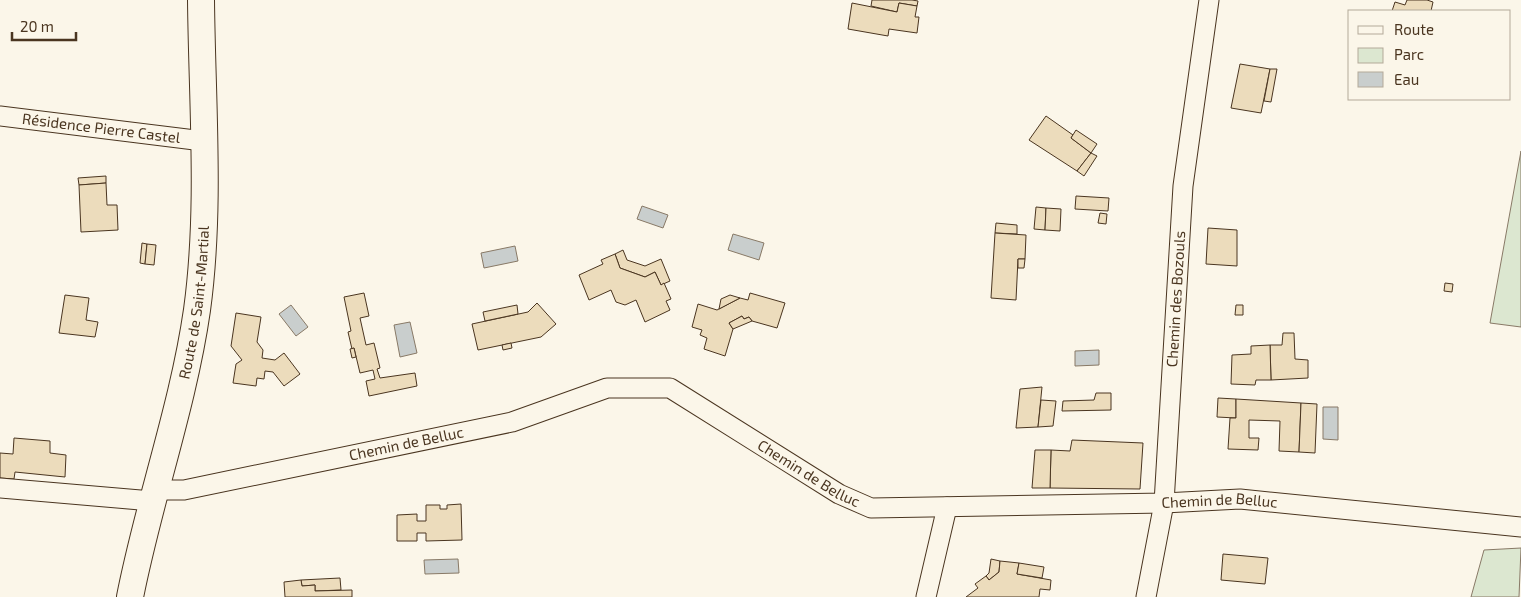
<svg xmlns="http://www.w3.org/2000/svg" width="1521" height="597" font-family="'Exo 2',sans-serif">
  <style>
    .green { fill: #dce7d0; stroke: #887966 }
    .water { fill: #c9cecd; stroke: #887966 }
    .building { fill: #ecdcbc; stroke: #4a3520 }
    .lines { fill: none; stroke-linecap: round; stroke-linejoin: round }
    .minor-casing { stroke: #4a3520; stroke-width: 21 }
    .secondary-casing { stroke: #4a3520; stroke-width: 28 }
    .minor { stroke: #fbf6e9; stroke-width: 19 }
    .secondary { stroke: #fbf6e9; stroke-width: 26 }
    .labels { text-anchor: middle; stroke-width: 4; stroke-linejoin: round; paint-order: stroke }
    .street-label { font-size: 15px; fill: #4a3520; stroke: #fbf6e9 }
  </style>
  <rect width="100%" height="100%" fill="#fbf6e9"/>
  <!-- green -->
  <g class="green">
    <path d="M1521 151V327L1490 323Z"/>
    <path d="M1521 548 1519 597H1471L1484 550Z"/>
  </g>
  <!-- water -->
  <g class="water">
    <path d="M642 206 668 215 663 228 637 219Z"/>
    <path d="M733 234 764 243 759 260 728 250Z"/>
    <path d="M515 246 518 261 484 268 481 253Z"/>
    <path d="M291 305 308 327 296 336 279 314Z"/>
    <path d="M410 322 417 353 400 357 394 325Z"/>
    <path d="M1099 350V365L1075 366V351Z"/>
    <path d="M1323 407H1338V440L1323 439Z"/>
    <path d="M458 559 459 573 425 574 424 560Z"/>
  </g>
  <!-- building -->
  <g class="building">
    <path d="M872 0H912L918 1 917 6 899 3 897 12 871 6Z"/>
    <path d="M1407 0H1427L1433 2 1431 11H1392L1395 2 1405 5Z"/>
    <path d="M852 3 897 12 899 3 917 6 915 17H919L917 33 889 29 888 36 848 29Z"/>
    <path d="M1240 64 1270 69 1261 113 1231 108Z"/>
    <path d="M1270 69H1277L1271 102 1264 101Z"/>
    <path d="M1046 116 1073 135 1071 138 1091 153 1077 171 1029 140Z"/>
    <path d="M1076 130 1097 144 1091 153 1071 138Z"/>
    <path d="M1091 153 1097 156 1084 176 1077 171Z"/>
    <path d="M106 176V183L79 185 78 178Z"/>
    <path d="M106 183 107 205H117L118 230 81 232 79 185Z"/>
    <path d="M1076 196 1109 198 1108 211 1075 209Z"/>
    <path d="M1036 207 1046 208 1045 230 1034 229Z"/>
    <path d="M1046 208 1061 209 1060 231 1045 230Z"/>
    <path d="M1100 213 1107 214 1106 224 1098 223Z"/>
    <path d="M996 223 1017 225V234L995 233Z"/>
    <path d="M1208 228 1237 230V266L1206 264Z"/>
    <path d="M995 233 1026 235 1025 259H1018L1016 300 991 298Z"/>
    <path d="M142 243 147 244 145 264 140 263Z"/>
    <path d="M147 244 156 245 154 265 145 264Z"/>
    <path d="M623 250 627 260 645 266 661 259 670 281 661 285 655 272 645 277 620 268 615 254Z"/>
    <path d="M615 254 620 268 645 277 655 272 661 285 664 283 671 299 666 301 670 310 645 322 636 300 625 305 616 302 611 290 589 300 579 275 603 264 601 260Z"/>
    <path d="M1018 259H1025L1024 268H1018Z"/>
    <path d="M1445 283 1453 284 1452 292 1444 291Z"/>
    <path d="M364 293 369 316 360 318 366 345 374 343 380 368 377 369 380 378 415 373 417 386 369 396 366 381 375 379 373 370 360 373 354 348 352 349 348 332 351 331 344 297Z"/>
    <path d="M750 293 785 303 777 328 752 321 749 317 744 319 742 316 729 323 733 329 725 356 704 349 707 338 700 335 702 330 692 327 698 304 717 310 740 298 748 300Z"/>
    <path d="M65 295 89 298 86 320 98 322 95 337 59 333Z"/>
    <path d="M730 295 740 298 719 309 721 299Z"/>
    <path d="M537 303 556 324 541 337 478 350 472 324 528 312Z"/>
    <path d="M517 305 518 314 485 321 483 312Z"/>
    <path d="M1236 305H1243V315H1235Z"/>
    <path d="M236 313 261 317 257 342 263 350 262 358 275 360 284 353 300 374 284 386 273 372 265 371 264 379 257 378 256 386 233 383 236 364 242 360 231 346Z"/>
    <path d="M742 316 744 319 749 317 752 321 733 329 729 323Z"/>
    <path d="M1283 333H1294L1295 359 1308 360V378L1271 380 1270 345H1282Z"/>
    <path d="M511 343 512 348 503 350 502 345Z"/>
    <path d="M1270 345 1271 380H1256L1255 385 1231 384 1232 355 1251 354V346Z"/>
    <path d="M354 348 356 357 352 358 350 349Z"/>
    <path d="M1042 387 1038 427 1016 428 1020 389Z"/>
    <path d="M1096 393H1111V410L1062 411 1063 401 1094 400Z"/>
    <path d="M1218 398 1236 399V418L1217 417Z"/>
    <path d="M1236 399 1301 403 1299 452 1279 451 1280 421 1249 420V438H1259L1258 450 1228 449 1230 418H1236Z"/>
    <path d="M1041 400 1056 401 1053 426 1038 427Z"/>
    <path d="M1301 403 1317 404 1315 453 1299 452Z"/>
    <path d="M14 438 50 441V453L66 455 65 477 15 472 14 479 0 478V453L13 454Z"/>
    <path d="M1072 440 1143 443 1140 489 1050 488 1051 450 1070 451Z"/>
    <path d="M1035 450H1051L1050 488H1032Z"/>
    <path d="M461 504 462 540 426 541V533H417V541H397V515L417 514V521H426V505H440V509H447V505Z"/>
    <path d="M1223 554 1268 558 1265 584 1221 580Z"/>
    <path d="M991 559 1000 561 999 572 989 580 986 576 989 573Z"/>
    <path d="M1000 561 1019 563 1017 574 1051 580 1050 590 1040 589 1039 597H966L978 588 975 584 986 576 989 580 999 572Z"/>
    <path d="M1019 563 1044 567 1042 578 1017 574Z"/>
    <path d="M340 578 341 590 315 591V585L302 586 301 580Z"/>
    <path d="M301 580 302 586 315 585V591L352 590V597H285L284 582Z"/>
  </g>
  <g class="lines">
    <defs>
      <g id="minor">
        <path id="s1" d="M0 116 203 141"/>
        <path d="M0 488 152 501"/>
        <path id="s2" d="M155 490H184L512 422 607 388H670L839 494 871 508 1164 503 1240 499 1521 527"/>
        <path d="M926 597 947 507"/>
        <path id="s3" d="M1146 597 1164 503 1183 186 1209 0"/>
      </g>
      <g id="secondary">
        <path id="s4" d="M130 597C149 500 183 407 197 310 211 208 202 102 201 0"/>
      </g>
    </defs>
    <!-- minor casing -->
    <use href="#minor" class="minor-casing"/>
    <!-- secondary casing -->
    <use href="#secondary" class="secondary-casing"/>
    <!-- minor -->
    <use href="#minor" class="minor"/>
    <!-- secondary -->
    <use href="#secondary" class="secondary"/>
  </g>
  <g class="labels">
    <!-- street labels -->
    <g class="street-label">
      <text dy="5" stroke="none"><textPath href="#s1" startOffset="102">Résidence Pierre Castel</textPath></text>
      <text dy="5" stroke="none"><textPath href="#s3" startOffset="300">Chemin des Bozouls</textPath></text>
      <text dy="5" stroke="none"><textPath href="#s4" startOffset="302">Route de Saint-Martial</textPath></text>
      <text dy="5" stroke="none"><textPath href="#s2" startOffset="256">Chemin de Belluc</textPath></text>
      <text dy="5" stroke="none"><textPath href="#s2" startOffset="691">Chemin de Belluc</textPath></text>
      <text dy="5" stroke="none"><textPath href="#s2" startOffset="1111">Chemin de Belluc</textPath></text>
    </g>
  </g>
  <!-- legend -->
  <rect x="1348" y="10" width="162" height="90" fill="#fbf6e9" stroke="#b4a999"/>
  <rect x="1358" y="26" width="25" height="8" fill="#fbf6e9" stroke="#b4a999"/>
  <text x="1394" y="35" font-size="15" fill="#4a3520">Route</text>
  <rect x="1358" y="48" width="25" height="15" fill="#dce7d0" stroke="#b4a999"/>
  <text x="1394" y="60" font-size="15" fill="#4a3520">Parc</text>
  <rect x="1358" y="72" width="25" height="15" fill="#c9cecd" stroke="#b4a999"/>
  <text x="1394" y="85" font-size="15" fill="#4a3520">Eau</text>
  <!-- scale -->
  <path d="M12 32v8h64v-8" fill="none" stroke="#4a3520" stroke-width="2.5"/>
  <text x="20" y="32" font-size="15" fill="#4a3520" stroke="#fbf6e9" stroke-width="4" paint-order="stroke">20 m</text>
</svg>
